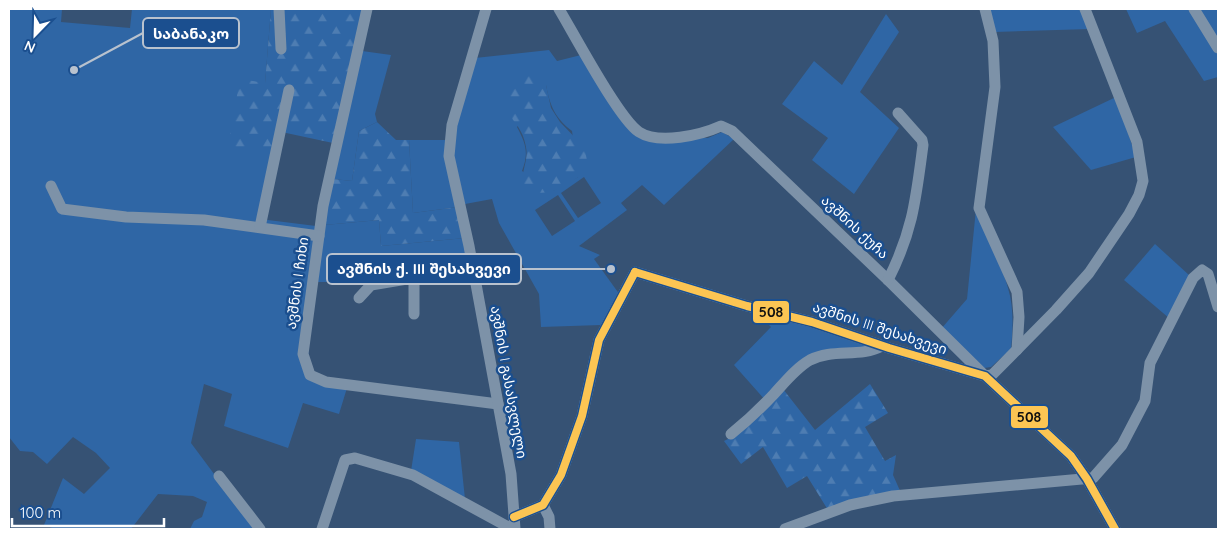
<svg xmlns="http://www.w3.org/2000/svg" width="1227" height="538" font-family="Quicksand,'Noto Sans Georgian',sans-serif">
  <style>
    .grass { fill: #2f66a5; fill-rule: evenodd }
    .forest { fill: url(#forest-firs) }
    .lines { fill: none; stroke-linecap: round; stroke-linejoin: round }
    .minor { stroke: #7d92a8; stroke-width: 11 }
    .bus-1-casing { stroke: #1b4f8f; stroke-width: 11 }
    .bus-1 { stroke: #fcc553; stroke-width: 8 }
    .labels { text-anchor: middle; stroke-width: 5; stroke-linejoin: round; paint-order: stroke }
    .street-label { font-size: 14px; fill: #fff; stroke: #1b4f8f }
    .leader { fill: none; stroke: #b9c2ce; stroke-width: 2 }
    .callout-dot { fill: #b9c2ce; stroke: #1b4f8f; stroke-width: 2 }
    .callout { fill: #1b4f8f; stroke: #b9c2ce; stroke-width: 2 }
    .callout-label { font-size: 15px; text-anchor: middle; font-weight: bold; fill: #fff }
    .line-badge { stroke: #1b4f8f; stroke-width: 2 }
    .pale-badge-label { font-size: 14px; text-anchor: middle; font-weight: bold; fill: #111 }
  </style>
  <defs>
    <pattern id="forest-firs" width="22" height="20" patternUnits="userSpaceOnUse" patternTransform="scale(1.25)"><rect width="22" height="20" fill="#2f66a5"/><path d="M5 1l3.5 6h-7zM16 11l3.5 6h-7z" fill="#4e7db2"/></pattern>
  </defs>
  <rect width="100%" height="100%" fill="#365274"/>
  <!-- grass -->
  <g class="grass">
    <path d="M9 9H62L61 22 130 28 132 9H271L265 84 272 155 260 219 316 226 307 378 347 388 339 414 303 403 288 448 224 426 232 394 204 384 191 443 255 529H190L194 521 202 517 207 502 193 496 158 494 131 529H55L44 525 63 478 84 494 110 468 96 453 73 437 47 464 33 452 20 451 9 437Z"/>
    <path d="M988 9H1081L1090 29 994 32Z"/>
    <path d="M1126 9H1218V77L1204 81 1165 21 1137 33Z"/>
    <path d="M886 14 899 32 860 92 899 128 854 194 812 160 828 138 782 104 814 61 842 85Z"/>
    <path d="M549 50 557 61 581 55 646 139 708 138 722 132 734 139 664 205 642 185 621 203 627 210 579 246 600 255 594 259 620 295 601 325 541 327 539 294 499 223 492 199 465 204 453 159 455 127 475 58ZM546 85C550 106 555 118 572 131L578 177 553 191 522 171C529 153 526 144 517 127ZM584 177 601 203 578 218 561 193ZM558 195 575 221 552 236 535 210Z"/>
    <path d="M362 51 391 55 375 114 377 122 359 131 352 181 333 179Z"/>
    <path d="M1116 97 1136 157 1091 170 1053 127Z"/>
    <path d="M409 140H446L458 207 413 213Z"/>
    <path d="M976 209C984 237 1001 261 1008 288 1014 307 1013 329 1011 349L991 367 984 368 941 329 967 299Z"/>
    <path d="M379 220 381 246 465 238 468 265 370 282H316L324 225Z"/>
    <path d="M1155 244 1189 275 1169 318 1124 280Z"/>
    <path d="M768 314 873 346 823 352 765 400 734 365 771 327 764 320Z"/>
    <path d="M416 439 459 442 465 499 411 471Z"/>
  </g>
  <!-- forest -->
  <g class="forest">
    <path d="M271 9H362L333 143 277 131 272 155 228 145 240 79 265 83Z"/>
    <path d="M536 69 546 85 551 108 560 122 585 148 588 168C571 185 547 201 524 188 519 173 529 162 526 147 521 115 494 119 512 80Z"/>
    <path d="M377 122 396 140H409L413 213 458 207 465 238 381 246 379 220 324 225 333 179 352 181 359 131Z"/>
    <path d="M870 384 888 413 865 427 885 461 896 455 893 475 901 493 828 510 807 476 787 488 763 447 741 464 724 441 732 437 783 389 815 430Z"/>
  </g>
  <g class="lines">
    <!-- minor -->
    <g class="minor">
      <path d="M279 9 281 49"/>
      <path d="M367 9 323 206 303 354 310 375 326 382 498 404"/>
      <path d="M486 9 452 125 449 156 469 246 511 474 515 529"/>
      <path d="M559 9C574 34 619 119 639 132 659 145 701 135 721 126L732 131 888 280 985 376 1071 456 1087 479 1115 529"/>
      <path d="M985 9 993 41 995 87 979 208 1017 292 1019 317 1017 350"/>
      <path d="M1194 9 1218 48"/>
      <path d="M51 186 62 209 126 217 204 220 319 236"/>
      <path d="M260 227 289 90"/>
      <path d="M888 280C913 231 916 198 923 145L922 140 898 113"/>
      <path d="M359 298 371 285 473 268"/>
      <path d="M414 314V278"/>
      <path d="M731 434C746 422 760 409 774 394 785 382 796 368 810 360 833 348 860 358 882 346"/>
      <path d="M219 476 260 529"/>
      <path d="M543 505 549 517 550 529"/>
      <path d="M514 517 543 505 561 475 582 416 599 340 635 272 747 306 812 322 889 348 985 376 992 375 1056 310 1089 273 1129 214 1139 195 1143 181 1137 142 1085 9"/>
      <path d="M322 529 345 460 355 458 413 475 512 529"/>
      <path d="M785 529 850 505 893 496 1093 478 1122 445 1145 401 1150 363 1193 278 1202 270 1208 274 1218 307"/>
    </g>
    <defs>
      <g id="bus-1">
        <path d="M635 272 747 306 812 322 889 348 985 376 1071 456 1087 479 1115 529"/>
        <path d="M514 517 543 505 561 475 582 416 599 340 635 272"/>
      </g>
    </defs>
    <!-- bus-1 casing -->
    <use href="#bus-1" class="bus-1-casing"/>
    <!-- bus-1 -->
    <use href="#bus-1" class="bus-1"/>
  </g>
  <g class="labels">
    <!-- street labels -->
    <g class="street-label">
      <text transform="translate(855 227) rotate(43)" y="5">ავშნის ქუჩა</text>
      <text transform="translate(297 283) rotate(-82)" y="5">ავშნის I ჩიხი</text>
      <text transform="translate(880 328) rotate(18)" y="5">ავშნის III შესახვევი</text>
      <text transform="translate(509 382) rotate(80)" y="5">ავშნის I გასასვლელი</text>
    </g>
  </g>
  <!-- callouts -->
  <path class="leader" d="M74 70L143 33M611 269L521 269"/>
  <g class="callout-dot">
    <circle cx="74" cy="70" r="5"/>
    <circle cx="611" cy="269" r="5"/>
  </g>
  <g class="callout">
    <rect x="143" y="18" width="96" height="30" rx="5"/>
    <rect x="327" y="254" width="194" height="30" rx="5"/>
  </g>
  <g class="callout-label">
    <text x="191" y="39">საბანაკო</text>
    <text x="424" y="274">ავშნის ქ. III შესახვევი</text>
  </g>
  <g class="line-badge">
    <rect x="752" y="300" width="38" height="24" rx="5" fill="#fcc553"/>
    <rect x="1010" y="405" width="39" height="24" rx="5" fill="#fcc553"/>
  </g>
  <g class="pale-badge-label">
    <text x="771" y="317">508</text>
    <text x="1029" y="422">508</text>
  </g>
  <!-- border -->
  <rect width="1227" height="538" fill="none" stroke="#ffffff" stroke-width="20"/>
  <!-- north arrow -->
  <g transform="translate(35 35) rotate(203)" stroke="#1b4f8f" stroke-width="4" paint-order="stroke">
  <path d="M0-4L9 19L0 12L-9 19Z" fill="#ffffff"/>
  <text y="-8" font-size="14" font-weight="bold" text-anchor="middle" fill="#ffffff">N</text>
  </g>
  <!-- scale -->
  <path d="M12 518v8h152v-8" fill="none" stroke="#ffffff" stroke-width="2.5"/>
  <text x="20" y="518" font-size="15" fill="#ffffff" stroke="#1b4f8f" stroke-width="4" paint-order="stroke">100 m</text>
</svg>
